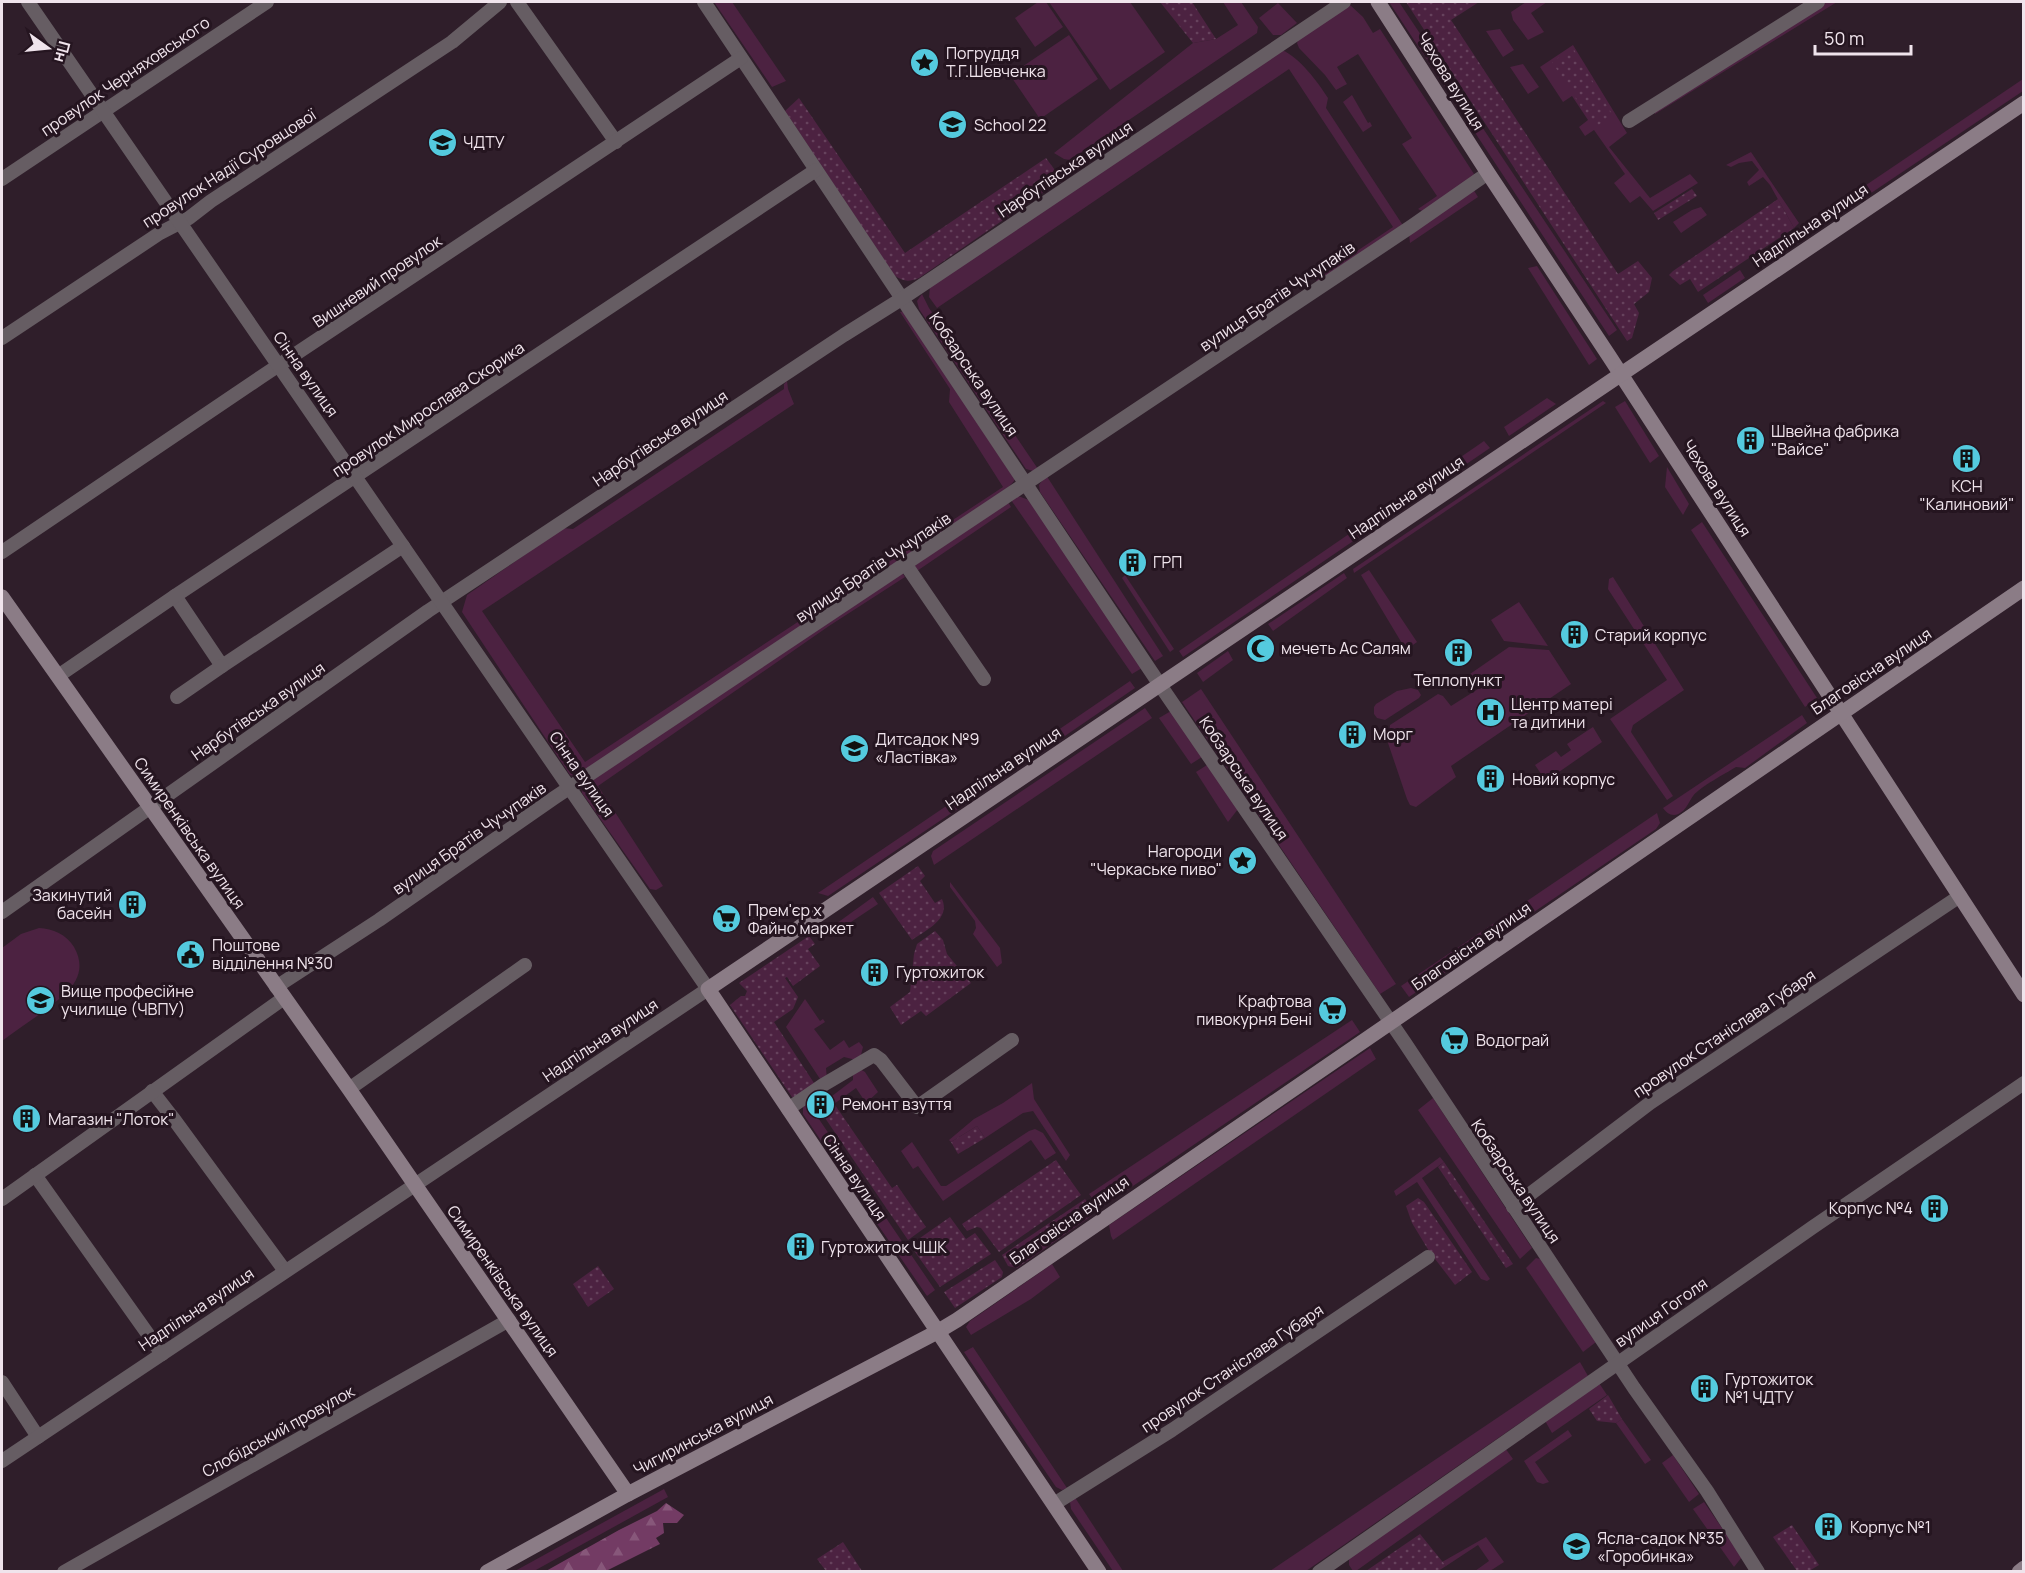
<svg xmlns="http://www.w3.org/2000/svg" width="2025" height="1573" font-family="Manrope,sans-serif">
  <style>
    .grass { fill: #4c2241 }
    .forest { fill: url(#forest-firs) }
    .park { fill: url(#park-dots) }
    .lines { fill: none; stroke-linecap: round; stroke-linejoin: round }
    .street { stroke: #665d63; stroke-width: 14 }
    .secondary { stroke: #8b7c86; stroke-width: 15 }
    .labels { text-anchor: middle; stroke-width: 6; stroke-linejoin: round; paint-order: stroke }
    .poi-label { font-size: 16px; fill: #f0e4ec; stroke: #251520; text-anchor: start }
    .street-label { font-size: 16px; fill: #f0e4ec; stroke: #251520 }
  </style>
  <defs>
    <pattern id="forest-firs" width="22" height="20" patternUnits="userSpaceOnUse" patternTransform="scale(1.5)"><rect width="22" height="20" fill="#733b64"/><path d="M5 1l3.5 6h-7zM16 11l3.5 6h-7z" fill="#87577a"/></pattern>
    <pattern id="park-dots" width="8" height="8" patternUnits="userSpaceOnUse" patternTransform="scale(1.5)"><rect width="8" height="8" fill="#4c2241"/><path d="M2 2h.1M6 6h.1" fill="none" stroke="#66425d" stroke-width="1.8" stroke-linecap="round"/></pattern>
  </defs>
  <rect width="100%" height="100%" fill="#2f1e2a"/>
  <!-- grass -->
  <g class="grass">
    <path d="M714 2H732L786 81 772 87Z"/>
    <path d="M1038 2H1046L1063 27 1035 47 1015 18Z"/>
    <path d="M1049 2H1130L1165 52 1110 90Z"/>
    <path d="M1223 2H1241L1258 27 1257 33 1070 160 1064 159 1054 153 1193 43 1216 39 1238 25Z"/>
    <path d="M1389 2H1399L1617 330 1609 336Z"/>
    <path d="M1526 2H1547L1531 13 1544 32 1528 40 1513 20 1511 12Z"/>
    <path d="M1827 2H1837L1655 114V110Z"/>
    <path d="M1278 3 1297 23 1281 35H1273L1259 18Z"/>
    <path d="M1350 5 1363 17 1373 33 1380 29 1474 174 1471 180 1424 212 1418 209 1437 196 1402 144 1412 138 1358 54 1337 67 1347 84 1336 90 1325 75 1299 48 1297 43 1299 39Z"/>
    <path d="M1500 29 1514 50 1503 57 1486 31Z"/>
    <path d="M1069 35 1098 79 1040 119 1010 75Z"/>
    <path d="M1573 45 1627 133 1609 147 1650 198 1690 174 1698 183 1653 211 1640 196 1630 203 1614 183 1625 174 1594 130 1585 136 1579 127 1588 120 1572 96 1563 102 1540 67Z"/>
    <path d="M1282 50C1299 57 1318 82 1328 98L1326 108 1404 227 1319 283 1315 279 1393 227 1289 69 937 308 929 297 930 286Z"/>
    <path d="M1523 64 1539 87 1528 94 1510 67Z"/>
    <path d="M2023 79V91L1770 261 1764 254Z"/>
    <path d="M1352 95 1368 123 1370 122 1372 126 1363 132 1343 102Z"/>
    <path d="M1751 152 1799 223 1794 228 1770 185 1763 177 1749 186 1747 182 1759 170 1752 161 1739 163 1731 167 1726 165Z"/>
    <path d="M1473 189 1478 197 1410 243 1409 234Z"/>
    <path d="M1701 207 1707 215 1681 233 1673 222 1692 210Z"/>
    <path d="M1537 266 1597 359 1589 365 1528 268Z"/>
    <path d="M1740 270 1745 278 1708 303 1703 295Z"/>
    <path d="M922 294 929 308 1038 469 1033 471 1026 469 919 309 917 301Z"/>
    <path d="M905 311 1016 475 1014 481 1006 490 577 777 570 775 462 612 467 595 563 528 573 529 784 389V384L787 381 788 389 794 404 482 611 585 762 1003 487 949 402 950 389 900 312Z"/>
    <path d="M1547 398 1556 404 1509 436 1504 427Z"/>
    <path d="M1603 401 1606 403 1354 573 1353 569Z"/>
    <path d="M1625 401 1659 456 1650 463 1615 407Z"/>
    <path d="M1484 441 1490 448 1183 657 1179 651Z"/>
    <path d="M1667 467 1689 504 1683 515 1665 487Z"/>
    <path d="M1046 475 1163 656 1155 661 1040 492 1039 485Z"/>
    <path d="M1018 496 1029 500 1142 668 1132 674 1011 500Z"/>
    <path d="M1008 502 1011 507 914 573 911 568Z"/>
    <path d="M1702 522 1817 698 1805 707 1691 530Z"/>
    <path d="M1369 570 1417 642 1406 650 1361 575Z"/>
    <path d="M901 571 905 577 829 626 598 786 663 886 656 890 650 889 582 793 583 786Z"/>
    <path d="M1344 573 1347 578 1273 631 1268 624Z"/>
    <path d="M1125 575 1174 649 1170 652 1122 578Z"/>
    <path d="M1613 577 1684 690 1633 725 1631 732 1673 796 1667 800 1610 719 1667 680 1608 589 1609 579Z"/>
    <path d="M1519 602 1548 646 1504 641 1491 620Z"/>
    <path d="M1509 647 1549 650 1571 684 1451 766 1456 777 1416 807 1410 805 1407 799 1388 743 1390 725 1438 694 1443 696 1451 706 1478 689 1470 674Z"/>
    <path d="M1228 651 1233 660 1203 682 1197 673Z"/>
    <path d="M1130 681 1135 688 983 792 977 791 973 788Z"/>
    <path d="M1411 688 1418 690 1421 695 1419 698 1385 720 1377 718 1374 714V707L1376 704 1397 691Z"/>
    <path d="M1201 689 1396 984 1380 994 1182 702Z"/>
    <path d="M1145 708 1152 718 934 865 931 856 933 851Z"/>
    <path d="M1171 711 1202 757 1191 764 1159 718Z"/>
    <path d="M1802 715 1807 723 1745 768 1736 767C1725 774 1701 786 1693 796 1688 803 1685 814 1674 815 1669 815 1666 812 1663 808Z"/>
    <path d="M1593 727 1602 742 1546 781 1535 765 1556 751 1561 757 1571 750 1567 744Z"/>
    <path d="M1207 765 1238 809 1228 822 1196 772Z"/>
    <path d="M964 794 966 799 965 804 828 896 818 893Z"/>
    <path d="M1657 813 1660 823 1656 829 1409 997 1401 986Z"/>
    <path d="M950 882 1000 948 1002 963 997 967 973 934 976 928 975 921 950 887Z"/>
    <path d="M873 897 878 904 833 934 829 929Z"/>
    <path d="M39 928C53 929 66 934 74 947 92 979 62 997 40 1014 27 1023 14 1032 2 1041V948L21 934Z"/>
    <path d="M805 999 820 1021 823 1019 825 1022 814 1029 830 1050 844 1040 849 1048 859 1042 863 1047 861 1055 856 1060 844 1057 826 1068 827 1079 822 1082 786 1027Z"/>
    <path d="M1352 1020 1360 1032 1105 1205 1095 1202 1089 1194Z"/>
    <path d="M1370 1048 1376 1059 1113 1240 1111 1236 1109 1225Z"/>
    <path d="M860 1069 865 1072 878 1092 866 1103 856 1088 823 1112 812 1096 821 1090 832 1096 853 1080V1070Z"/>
    <path d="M1032 1083 1034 1099 1070 1155 1066 1161 1033 1111 1023 1113 985 1138 977 1126 951 1142 949 1140 974 1119 1003 1103Z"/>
    <path d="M1433 1098 1532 1248 1520 1259 1418 1110Z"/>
    <path d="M808 1103 935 1290 927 1296 869 1212 868 1201 837 1157 828 1151 803 1114V1107Z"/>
    <path d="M1035 1129 1043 1133 1056 1153 1045 1160 1031 1140 943 1201 918 1166 913 1169 901 1151 912 1142 941 1186H946L1029 1131Z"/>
    <path d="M1440 1157 1444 1162 1422 1178 1490 1279 1487 1281 1481 1279 1417 1182 1396 1196 1394 1191Z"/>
    <path d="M1536 1258 1540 1259 1596 1342 1583 1352 1526 1268Z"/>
    <path d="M1052 1264 1060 1277 1031 1299 971 1335 966 1327 970 1321Z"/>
    <path d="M973 1347 1067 1488 1062 1490 1056 1487 964 1352Z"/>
    <path d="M1580 1362 1588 1376 1306 1571H1270Z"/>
    <path d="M1599 1383 1607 1395 1552 1433 1544 1419Z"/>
    <path d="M1622 1419 1651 1460 1645 1464 1616 1423Z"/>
    <path d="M1568 1430 1572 1436 1535 1462 1549 1482 1543 1484 1537 1482 1524 1461Z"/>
    <path d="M1505 1448 1513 1459 1356 1571H1353L1349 1565V1556Z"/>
    <path d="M1673 1455 1699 1494 1689 1502 1662 1463Z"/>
    <path d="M664 1489 668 1497 534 1571H515Z"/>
    <path d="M1074 1496 1123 1571H1113L1071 1509 1070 1502Z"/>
    <path d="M1704 1502 1742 1557 1734 1567 1693 1509Z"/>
    <path d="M1486 1537 1504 1562 1490 1571H1475L1489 1561 1478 1545 1446 1566 1442 1562Z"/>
  </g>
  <!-- forest -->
  <path class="forest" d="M666 1503 684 1515 677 1523H663L664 1533 656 1538 660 1544 606 1571H546L619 1530 657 1511Z"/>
  <!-- park -->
  <g class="park">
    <path d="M1160 2H1192L1216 39 1193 43Z"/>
    <path d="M1406 2H1479L1451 20 1618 274 1638 261 1652 278 1649 292 1634 304 1639 313 1632 338 1627 341Z"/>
    <path d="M1573 48 1612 114 1595 128 1552 62Z"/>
    <path d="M799 98 905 253 1046 158 1060 177 1057 183 919 278C909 282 903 282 894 275L785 111Z"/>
    <path d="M1692 189 1697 196 1658 220 1654 213Z"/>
    <path d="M1778 199 1794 228 1698 292 1690 279 1680 285 1669 275 1673 271Z"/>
    <path d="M918 866 925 876 920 881 935 903 942 899C951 919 926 930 912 940L879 893Z"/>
    <path d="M935 931 943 940 947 954 971 983 926 1016 921 1011 901 1025 890 1007 910 992 914 954 917 944Z"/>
    <path d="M809 936 815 944 808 949 820 966 793 986 787 977 785 978 798 997 793 1009 774 1022 814 1083V1088L798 1099 792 1097 730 1005 741 996H745L747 991 739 983Z"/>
    <path d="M835 1105 892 1188 897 1185 926 1227 908 1240 823 1115Z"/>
    <path d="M977 1126 985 1138 958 1154 951 1142Z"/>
    <path d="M1056 1160 1081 1195 999 1252 981 1228 977 1227 967 1231 962 1224Z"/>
    <path d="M1444 1162 1513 1264 1506 1268 1438 1167Z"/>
    <path d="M1418 1198 1424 1202 1472 1272 1455 1285 1429 1251 1412 1223 1406 1206Z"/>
    <path d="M1085 1199 1093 1210 1091 1216 1017 1268 1008 1266 1002 1255Z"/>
    <path d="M950 1217 966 1239 975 1233 991 1254 940 1287 910 1245Z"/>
    <path d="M995 1260 1003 1272 1002 1277 955 1308 944 1292Z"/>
    <path d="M598 1266 614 1289 588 1307 573 1284Z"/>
    <path d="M1608 1395 1622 1419 1616 1423 1597 1421 1589 1409Z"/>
    <path d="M1792 1525 1819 1565 1809 1571H1797L1773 1537Z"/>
    <path d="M1420 1534 1446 1566 1438 1571H1366Z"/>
    <path d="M843 1542 862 1571H826L817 1559Z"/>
  </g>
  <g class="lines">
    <!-- street -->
    <g class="street">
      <path d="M517 2 616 142"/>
      <path d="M704 2 1160 685 1405 1043 1634 1388 1707 1491 1758 1572"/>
      <path d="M1629 121 1818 2"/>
      <path d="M2 179 267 2"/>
      <path d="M2 338 160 233 189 218 211 201 452 42 500 2"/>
      <path d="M2 552 261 377 741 58"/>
      <path d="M906 565 984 679"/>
      <path d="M175 596 222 666 403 546"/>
      <path d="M58 676 175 596 816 170"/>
      <path d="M177 697 222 666"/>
      <path d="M2 912 428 611 844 335 903 298 1344 2"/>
      <path d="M276 987 379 920 554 798 1412 226 1488 173"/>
      <path d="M349 1089 525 965"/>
      <path d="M152 1091 173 1118 285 1271"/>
      <path d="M788 1109 823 1085 874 1055 881 1060 917 1107 1012 1040"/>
      <path d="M35 1175 162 1354"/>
      <path d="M2 1199 284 998"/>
      <path d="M1513 1207 1650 1103 1960 896"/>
      <path d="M2 1382 38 1437"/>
      <path d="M2 1461 708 989 28 2"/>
      <path d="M1054 1504 1172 1430 1428 1257"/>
      <path d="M64 1572 509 1320"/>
      <path d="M1319 1572 1813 1227 2024 1083"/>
    </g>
    <!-- secondary -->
    <g class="secondary">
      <path d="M1378 2 1488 173 1609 356 2024 995"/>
      <path d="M2 597 349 1089 628 1494"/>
      <path d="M487 1572 628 1494 937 1332 957 1320 2024 588"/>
      <path d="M1099 1572 708 989 2024 103"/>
      <path d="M2019 1572 2024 1568"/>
    </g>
  </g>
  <!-- icons -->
  <defs>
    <symbol id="sight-disc" viewBox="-11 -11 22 22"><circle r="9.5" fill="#54cade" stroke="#251520"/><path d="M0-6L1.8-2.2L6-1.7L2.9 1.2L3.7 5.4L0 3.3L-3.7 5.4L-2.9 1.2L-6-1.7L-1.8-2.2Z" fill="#111"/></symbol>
    <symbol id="school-disc" viewBox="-11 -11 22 22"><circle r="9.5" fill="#54cade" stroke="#251520"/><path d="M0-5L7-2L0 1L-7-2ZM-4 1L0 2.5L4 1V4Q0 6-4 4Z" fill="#111"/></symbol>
    <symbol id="university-disc" viewBox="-11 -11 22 22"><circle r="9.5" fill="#54cade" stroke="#251520"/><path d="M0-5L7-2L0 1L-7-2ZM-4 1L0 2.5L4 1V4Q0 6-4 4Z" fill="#111"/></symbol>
    <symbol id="building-disc" viewBox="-11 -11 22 22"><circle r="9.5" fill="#54cade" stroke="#251520"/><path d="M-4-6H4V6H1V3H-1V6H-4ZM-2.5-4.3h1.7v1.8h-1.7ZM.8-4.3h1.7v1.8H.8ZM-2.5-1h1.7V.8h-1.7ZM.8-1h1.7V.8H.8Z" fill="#111"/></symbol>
    <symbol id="mosque-disc" viewBox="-11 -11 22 22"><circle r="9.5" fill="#54cade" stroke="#251520"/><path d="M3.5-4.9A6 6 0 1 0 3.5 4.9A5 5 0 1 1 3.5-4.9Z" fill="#111"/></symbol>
    <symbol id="hospital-disc" viewBox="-11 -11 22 22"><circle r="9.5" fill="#54cade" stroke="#251520"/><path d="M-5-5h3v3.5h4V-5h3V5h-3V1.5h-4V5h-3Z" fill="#111"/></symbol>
    <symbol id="supermarket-disc" viewBox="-11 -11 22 22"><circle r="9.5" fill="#54cade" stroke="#251520"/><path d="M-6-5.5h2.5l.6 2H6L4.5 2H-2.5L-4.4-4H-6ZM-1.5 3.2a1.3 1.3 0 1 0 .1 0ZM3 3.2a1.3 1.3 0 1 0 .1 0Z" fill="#111"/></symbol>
    <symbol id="civic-disc" viewBox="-11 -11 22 22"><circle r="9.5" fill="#54cade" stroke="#251520"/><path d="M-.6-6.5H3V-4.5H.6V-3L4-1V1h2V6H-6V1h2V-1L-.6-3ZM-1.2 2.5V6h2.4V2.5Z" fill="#111"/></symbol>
  </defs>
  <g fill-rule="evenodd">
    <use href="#sight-disc" x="908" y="46" width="33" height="33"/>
    <use href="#school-disc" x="936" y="108" width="33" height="33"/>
    <use href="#university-disc" x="426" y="126" width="33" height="33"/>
    <use href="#building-disc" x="1734" y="424" width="33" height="33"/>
    <use href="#building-disc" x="1950" y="442" width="33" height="33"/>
    <use href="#building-disc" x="1116" y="546" width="33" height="33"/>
    <use href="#building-disc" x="1558" y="618" width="33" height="33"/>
    <use href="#mosque-disc" x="1244" y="632" width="33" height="33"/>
    <use href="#building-disc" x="1442" y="636" width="33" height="33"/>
    <use href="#hospital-disc" x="1474" y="696" width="33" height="33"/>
    <use href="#building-disc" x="1336" y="718" width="33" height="33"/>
    <use href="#school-disc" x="838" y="732" width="33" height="33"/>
    <use href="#building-disc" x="1474" y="762" width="33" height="33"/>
    <use href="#sight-disc" x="1226" y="844" width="33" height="33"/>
    <use href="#building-disc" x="116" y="888" width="33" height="33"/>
    <use href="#supermarket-disc" x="710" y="902" width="33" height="33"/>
    <use href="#civic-disc" x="174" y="938" width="33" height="33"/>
    <use href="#building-disc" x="858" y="956" width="33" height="33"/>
    <use href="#university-disc" x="24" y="984" width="33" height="33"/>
    <use href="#supermarket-disc" x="1316" y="994" width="33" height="33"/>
    <use href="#supermarket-disc" x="1438" y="1024" width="33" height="33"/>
    <use href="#building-disc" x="804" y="1088" width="33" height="33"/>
    <use href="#building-disc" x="10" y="1102" width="33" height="33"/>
    <use href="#building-disc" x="1918" y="1192" width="33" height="33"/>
    <use href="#building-disc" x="784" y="1230" width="33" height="33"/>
    <use href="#building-disc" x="1688" y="1372" width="33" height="33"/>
    <use href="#building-disc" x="1812" y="1510" width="33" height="33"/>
    <use href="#school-disc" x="1560" y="1530" width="33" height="33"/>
  </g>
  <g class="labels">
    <!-- poi labels -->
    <g class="poi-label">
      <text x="946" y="59">Погруддя<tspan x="946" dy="18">Т.Г.Шевченка</tspan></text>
      <text x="974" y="131">School 22</text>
      <text x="463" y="148">ЧДТУ</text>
      <text x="1771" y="437">Швейна фабрика<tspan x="1771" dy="18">"Вайсе"</tspan></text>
      <text x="1967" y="492" text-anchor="middle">КСН<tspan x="1967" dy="18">"Калиновий"</tspan></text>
      <text x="1153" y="568">ГРП</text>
      <text x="1595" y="641">Старий корпус</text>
      <text x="1281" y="654">мечеть Ас Салям</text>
      <text x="1458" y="686" text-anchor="middle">Теплопункт</text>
      <text x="1511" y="710">Центр матері<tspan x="1511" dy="18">та дитини</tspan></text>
      <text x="1373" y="740">Морг</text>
      <text x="875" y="745">Дитсадок №9<tspan x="875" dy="18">«Ластівка»</tspan></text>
      <text x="1512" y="785">Новий корпус</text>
      <text x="1222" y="857" text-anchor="end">Нагороди<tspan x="1222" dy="18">"Черкаське пиво"</tspan></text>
      <text x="112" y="901" text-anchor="end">Закинутий<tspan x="112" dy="18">басейн</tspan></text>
      <text x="748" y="916">Прем'єр х<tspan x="748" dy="18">Файно маркет</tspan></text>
      <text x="212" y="951">Поштове<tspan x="212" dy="18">відділення №30</tspan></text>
      <text x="896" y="978">Гуртожиток</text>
      <text x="61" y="997">Вище професійне<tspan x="61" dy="18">училище (ЧВПУ)</tspan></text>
      <text x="1312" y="1007" text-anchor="end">Крафтова<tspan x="1312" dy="18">пивокурня Бені</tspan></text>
      <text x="1476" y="1046">Водограй</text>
      <text x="842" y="1110">Ремонт взуття</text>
      <text x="48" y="1125">Магазин "Лоток"</text>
      <text x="1913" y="1214" text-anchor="end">Корпус №4</text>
      <text x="821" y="1253">Гуртожиток ЧШК</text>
      <text x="1725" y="1385">Гуртожиток<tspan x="1725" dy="18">№1 ЧДТУ</tspan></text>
      <text x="1850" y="1533">Корпус №1</text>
      <text x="1597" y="1544">Ясла-садок №35<tspan x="1597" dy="18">«Горобинка»</tspan></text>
    </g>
    <!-- street labels -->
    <g class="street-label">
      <text transform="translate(125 76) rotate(-34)" y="6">провулок Черняховського</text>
      <text transform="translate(1451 81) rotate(58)" y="6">Чехова вулиця</text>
      <text transform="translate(229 168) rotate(-33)" y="6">провулок Надії Суровцової</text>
      <text transform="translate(1065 169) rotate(-34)" y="6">Нарбутівська вулиця</text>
      <text transform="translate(1810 225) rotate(-34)" y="6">Надпільна вулиця</text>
      <text transform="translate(377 281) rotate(-34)" y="6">Вишневий провулок</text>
      <text transform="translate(1277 296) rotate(-34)" y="6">вулиця Братів Чучупаків</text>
      <text transform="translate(306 374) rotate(55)" y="6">Сінна вулиця</text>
      <text transform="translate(974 374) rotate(56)" y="6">Кобзарська вулиця</text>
      <text transform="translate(428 409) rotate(-34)" y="6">провулок Мирослава Скорика</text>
      <text transform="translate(660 438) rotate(-34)" y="6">Нарбутівська вулиця</text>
      <text transform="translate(1717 488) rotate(57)" y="6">Чехова вулиця</text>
      <text transform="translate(1406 497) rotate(-34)" y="6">Надпільна вулиця</text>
      <text transform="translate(873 567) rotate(-34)" y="6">вулиця Братів Чучупаків</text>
      <text transform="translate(1871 671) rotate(-34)" y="6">Благовісна вулиця</text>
      <text transform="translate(258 711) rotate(-35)" y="6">Нарбутівська вулиця</text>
      <text transform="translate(1003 768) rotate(-34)" y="6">Надпільна вулиця</text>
      <text transform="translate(582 774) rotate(55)" y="6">Сінна вулиця</text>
      <text transform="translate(1244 778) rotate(56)" y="6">Кобзарська вулиця</text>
      <text transform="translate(190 833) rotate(55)" y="6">Симиренківська вулиця</text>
      <text transform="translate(469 838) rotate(-35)" y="6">вулиця Братів Чучупаків</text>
      <text transform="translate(1471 946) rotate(-35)" y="6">Благовісна вулиця</text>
      <text transform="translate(1724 1033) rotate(-34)" y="6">провулок Станіслава Губаря</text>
      <text transform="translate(600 1040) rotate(-34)" y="6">Надпільна вулиця</text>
      <text transform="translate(855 1177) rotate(56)" y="6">Сінна вулиця</text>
      <text transform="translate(1516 1181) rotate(56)" y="6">Кобзарська вулиця</text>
      <text transform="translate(1069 1220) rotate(-35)" y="6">Благовісна вулиця</text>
      <text transform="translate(503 1281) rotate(55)" y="6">Симиренківська вулиця</text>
      <text transform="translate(196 1309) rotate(-34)" y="6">Надпільна вулиця</text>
      <text transform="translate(1661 1312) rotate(-35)" y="6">вулиця Гоголя</text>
      <text transform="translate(1232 1368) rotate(-34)" y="6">провулок Станіслава Губаря</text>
      <text transform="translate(278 1431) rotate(-29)" y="6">Слобідський провулок</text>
      <text transform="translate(703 1434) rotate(-28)" y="6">Чигиринська вулиця</text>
    </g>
  </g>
  <!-- border -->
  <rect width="2025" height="1573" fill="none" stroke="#f0e4ec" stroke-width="6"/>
  <!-- north arrow -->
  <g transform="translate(48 48) rotate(105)" stroke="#251520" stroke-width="4.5" paint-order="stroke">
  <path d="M0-4.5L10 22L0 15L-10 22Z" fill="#f0e4ec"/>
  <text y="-9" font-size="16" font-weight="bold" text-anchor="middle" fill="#f0e4ec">Пн</text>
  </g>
  <!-- scale -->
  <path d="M1815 45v9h96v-9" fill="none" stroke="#f0e4ec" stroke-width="3"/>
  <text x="1824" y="45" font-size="18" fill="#f0e4ec" stroke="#251520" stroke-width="4.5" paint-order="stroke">50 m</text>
</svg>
